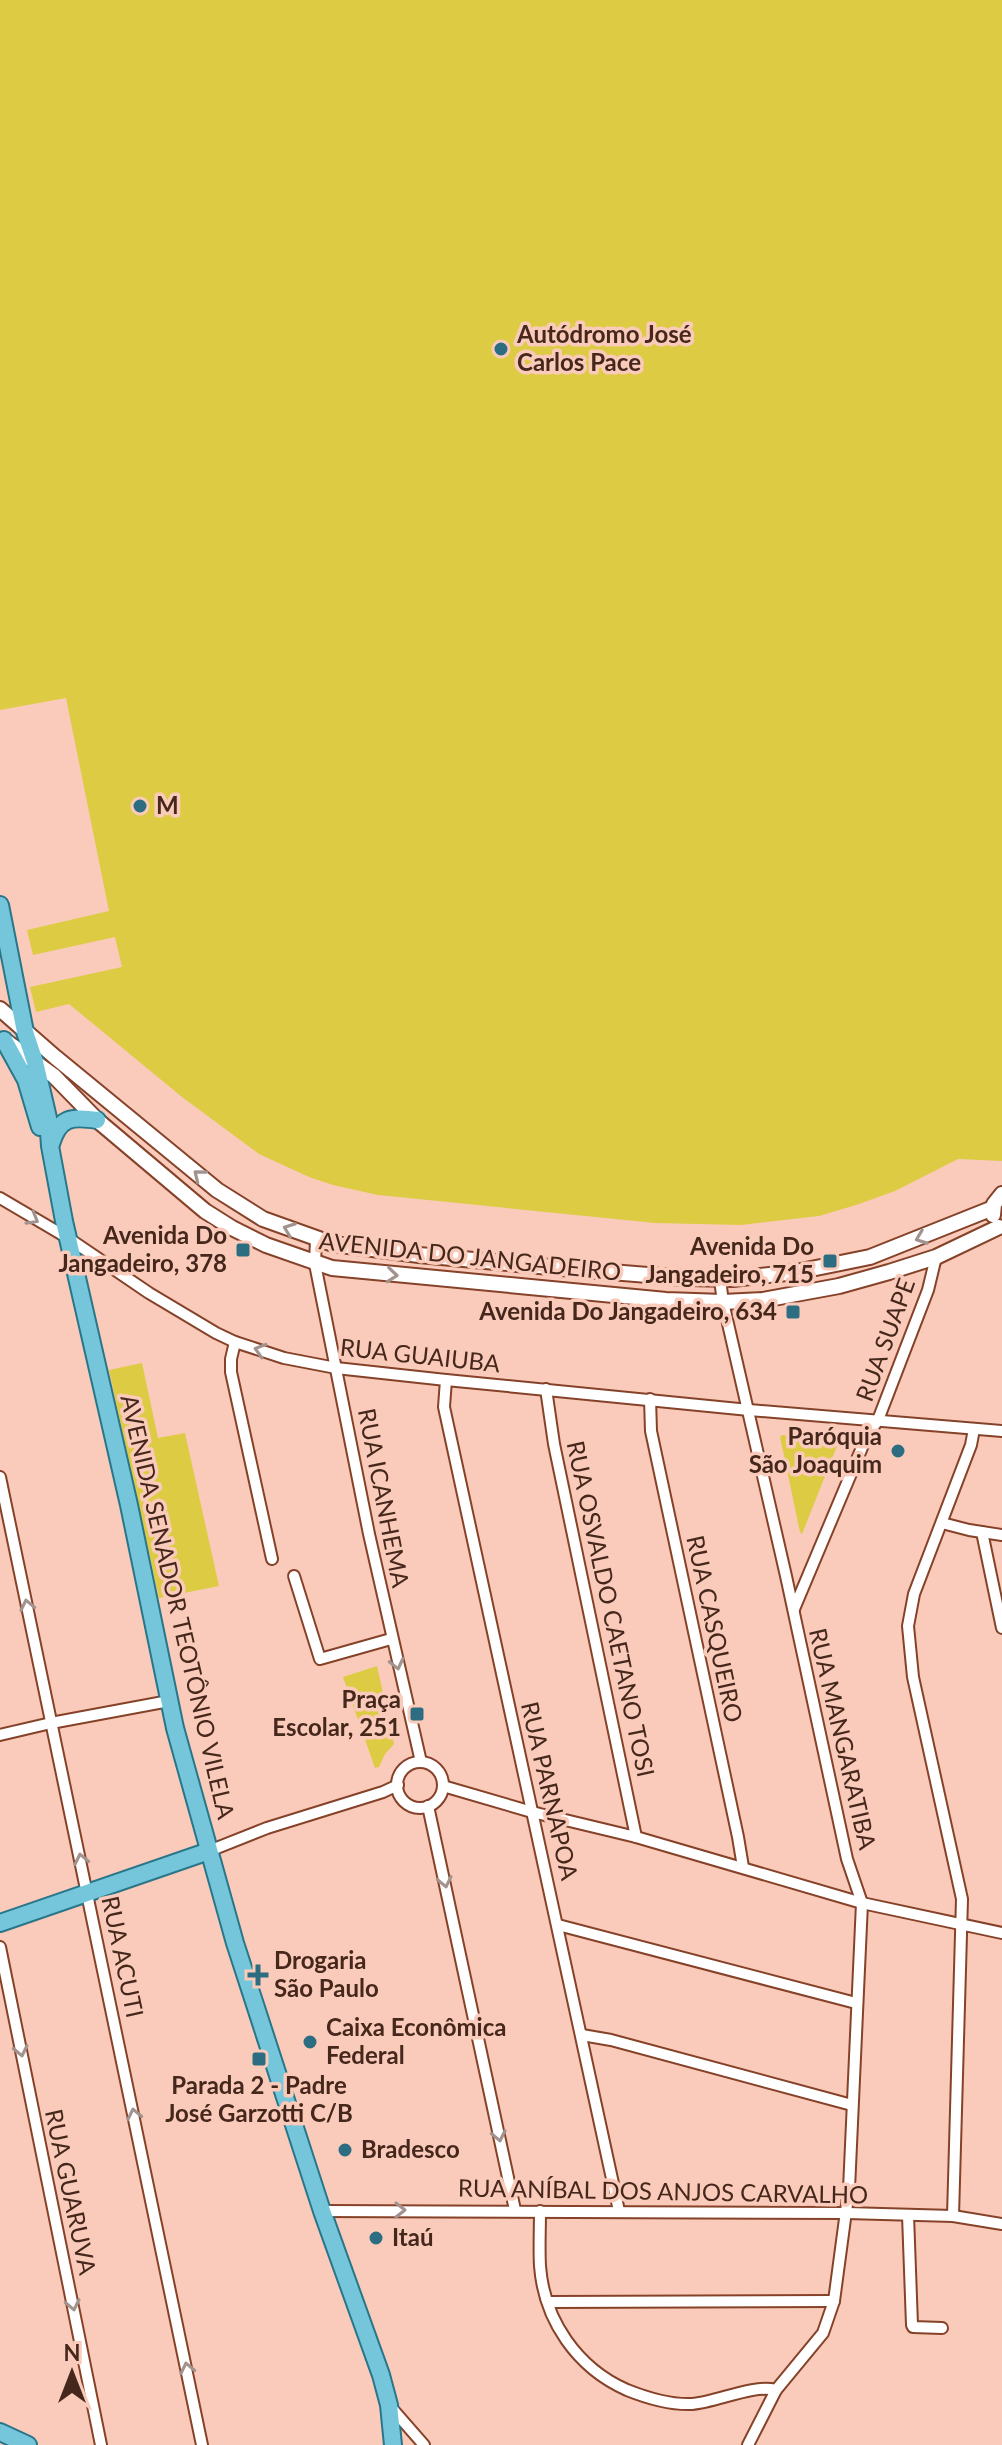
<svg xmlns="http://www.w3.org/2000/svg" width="1002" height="2445" font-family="Lato,sans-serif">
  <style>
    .green { fill: #ddcb44 }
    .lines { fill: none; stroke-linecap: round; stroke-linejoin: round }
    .street-casing { stroke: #854229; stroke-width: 14 }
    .secondary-casing { stroke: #854229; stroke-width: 18 }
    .primary-casing { stroke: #297689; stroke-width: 20 }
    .street { stroke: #fff; stroke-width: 10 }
    .secondary { stroke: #fff; stroke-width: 14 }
    .primary { stroke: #76c6db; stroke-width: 16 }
    .oneway { stroke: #a2938e }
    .poi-dot { fill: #2d6d81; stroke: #facbba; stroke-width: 3 }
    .labels { text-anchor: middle; stroke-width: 7; stroke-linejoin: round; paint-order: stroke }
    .poi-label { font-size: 24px; font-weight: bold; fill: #45271c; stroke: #facbba; text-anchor: start }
    .street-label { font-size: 24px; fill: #45271c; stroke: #facbba }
  </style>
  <rect width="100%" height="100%" fill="#facbba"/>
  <!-- green -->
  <g class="green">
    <path d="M0 0H1002V1161L958 1159 895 1191 856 1205 819 1216 741 1225 655 1223 378 1195 333 1185 309 1177 259 1154 182 1097 69 1004 36 1012 30 987 122 967 115 937 33 955 27 930 109 911 66 698 0 710Z"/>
    <path d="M142 1363 158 1438 185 1433 219 1586 159 1598 109 1370Z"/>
    <path d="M782 1435 839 1441 802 1534 800 1532 780 1437Z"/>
    <path d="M377 1666 394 1744 385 1754 379 1767 375 1768 343 1677Z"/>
  </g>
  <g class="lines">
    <defs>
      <g id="street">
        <path d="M0 1198 68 1238 149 1293 216 1333 235 1342 284 1358 336 1368 446 1380 749 1410 1002 1431"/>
        <path d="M316 1239 315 1264 369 1534 421 1762"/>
        <path d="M720 1280 723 1302 786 1576 847 1859 862 1903 849 2189 834 2301 823 2333 776 2390 748 2445"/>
        <path d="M235 1342 231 1359V1372L272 1559"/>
        <path d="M446 1380 444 1407 619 2211"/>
        <path d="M546 1389 554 1444 636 1837"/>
        <path d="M650 1399 651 1431 738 1837 743 1867"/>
        <path d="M0 1477 202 2445"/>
        <path d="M942 1523 969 1530 1002 1535"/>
        <path d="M982 1532 1002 1628"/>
        <path d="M294 1576 320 1659 391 1639"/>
        <path d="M794 1609 866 1438 878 1420 928 1290 936 1257"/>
        <path d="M0 1735 51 1723 169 1701"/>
        <circle cx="420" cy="1785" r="23"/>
        <path d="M443 1786 532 1812 636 1837 862 1903 1002 1933"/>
        <path d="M428 1806 515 2210"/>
        <path d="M209 1851 267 1828 383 1792 398 1785"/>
        <path d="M558 1925 856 2003"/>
        <path d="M0 1947 101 2445"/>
        <path d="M582 2035 611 2040 852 2105"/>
        <path d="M322 2211 847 2213 953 2216 1002 2224"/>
        <path d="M540 2211C540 2229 539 2248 540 2266 544 2320 577 2368 627 2390 647 2398 670 2405 692 2404 717 2402 753 2384 776 2390"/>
        <path d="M908 2215 912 2325 913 2327 942 2328"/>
        <path d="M953 2216 962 1899 913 1677 908 1626 914 1594 971 1445 974 1429"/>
        <path d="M549 2302 834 2301"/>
        <path d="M389 2405 424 2445"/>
      </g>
      <g id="secondary">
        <path d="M0 1009 55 1057 217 1190 263 1219 333 1244 419 1255 561 1268 685 1278 733 1279 796 1272 870 1257 993 1208"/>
        <path d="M7 1042 54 1076 97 1120 205 1211 232 1228 266 1245 332 1268 666 1300 723 1302 763 1300 839 1286 889 1272 936 1257 999 1227"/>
        <path d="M993 1215 994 1204 1002 1194"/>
      </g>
      <g id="primary">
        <path d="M0 905 25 1032 35 1062 48 1118 50 1146 64 1221 129 1505 175 1728 235 1943 322 2211 381 2375 389 2405 393 2445"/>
        <path d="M4 1040 26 1080 40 1127"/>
        <path d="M51 1144C59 1117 72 1116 97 1120"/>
        <path d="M0 1923 209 1851"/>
        <path d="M0 2432 28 2445"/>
      </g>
    </defs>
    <!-- street casing -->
    <use href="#street" class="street-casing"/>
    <!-- secondary casing -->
    <use href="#secondary" class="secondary-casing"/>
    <!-- primary casing -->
    <use href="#primary" class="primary-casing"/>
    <!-- street -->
    <use href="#street" class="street"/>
    <!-- secondary -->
    <use href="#secondary" class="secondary"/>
    <!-- primary -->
    <use href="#primary" class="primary"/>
  </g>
  <!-- one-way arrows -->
  <defs><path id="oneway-chevron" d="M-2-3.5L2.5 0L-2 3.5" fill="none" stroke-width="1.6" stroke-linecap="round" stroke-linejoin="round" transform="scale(2)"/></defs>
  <g class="oneway">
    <use href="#oneway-chevron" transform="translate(199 1175) rotate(-141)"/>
    <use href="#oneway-chevron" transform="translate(33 1219) rotate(30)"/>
    <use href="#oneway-chevron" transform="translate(289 1229) rotate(-159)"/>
    <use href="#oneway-chevron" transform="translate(921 1238) rotate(159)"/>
    <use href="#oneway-chevron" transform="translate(392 1275) rotate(6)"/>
    <use href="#oneway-chevron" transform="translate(260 1350) rotate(-163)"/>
    <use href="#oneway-chevron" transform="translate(27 1605) rotate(-102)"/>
    <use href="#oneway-chevron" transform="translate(397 1664) rotate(77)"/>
    <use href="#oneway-chevron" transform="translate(81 1859) rotate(-102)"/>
    <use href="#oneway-chevron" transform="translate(445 1882) rotate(78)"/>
    <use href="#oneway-chevron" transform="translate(21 2051) rotate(78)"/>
    <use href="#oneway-chevron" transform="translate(134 2114) rotate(-102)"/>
    <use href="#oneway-chevron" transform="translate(499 2136) rotate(78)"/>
    <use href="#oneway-chevron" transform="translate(400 2210)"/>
    <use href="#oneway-chevron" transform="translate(73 2305) rotate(78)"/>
    <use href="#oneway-chevron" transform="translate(187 2368) rotate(-102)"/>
  </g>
  <!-- markers -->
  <g class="poi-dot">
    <circle cx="501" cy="349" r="8"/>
    <circle cx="140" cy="806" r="8"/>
    <rect x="235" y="1242" width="16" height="16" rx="4"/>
    <rect x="822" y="1253" width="16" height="16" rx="4"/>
    <rect x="785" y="1304" width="16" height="16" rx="4"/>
    <circle cx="898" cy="1451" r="8"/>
    <rect x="409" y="1706" width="16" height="16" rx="4"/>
    <path d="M254 1963h8v8h8v8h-8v8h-8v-8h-8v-8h8z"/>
    <circle cx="310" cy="2042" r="8"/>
    <rect x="251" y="2051" width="16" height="16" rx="4"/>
    <circle cx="345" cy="2150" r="8"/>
    <circle cx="376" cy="2238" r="8"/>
  </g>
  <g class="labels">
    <!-- poi labels -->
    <g class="poi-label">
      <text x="517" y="343">Autódromo José<tspan x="517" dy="28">Carlos Pace</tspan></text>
      <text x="156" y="814">M</text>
      <text x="227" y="1244" text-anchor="end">Avenida Do<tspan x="227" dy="28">Jangadeiro, 378</tspan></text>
      <text x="814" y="1255" text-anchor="end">Avenida Do<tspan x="814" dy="28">Jangadeiro, 715</tspan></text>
      <text x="777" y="1320" text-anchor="end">Avenida Do Jangadeiro, 634</text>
      <text x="882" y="1445" text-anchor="end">Paróquia<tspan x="882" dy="28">São Joaquim</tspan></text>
      <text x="401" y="1708" text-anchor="end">Praça<tspan x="401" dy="28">Escolar, 251</tspan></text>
      <text x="274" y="1969">Drogaria<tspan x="274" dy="28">São Paulo</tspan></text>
      <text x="326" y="2036">Caixa Econômica<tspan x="326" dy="28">Federal</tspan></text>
      <text x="259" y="2094" text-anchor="middle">Parada 2 - Padre<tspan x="259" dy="28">José Garzotti C/B</tspan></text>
      <text x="361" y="2158">Bradesco</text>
      <text x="392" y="2246">Itaú</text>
    </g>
    <!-- street labels -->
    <g class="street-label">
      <text transform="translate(470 1257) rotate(6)" y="8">AVENIDA DO JANGADEIRO</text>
      <text transform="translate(886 1340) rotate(-70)" y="8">RUA SUAPE</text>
      <text transform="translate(420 1356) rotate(6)" y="8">RUA GUAIUBA</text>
      <text transform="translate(383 1498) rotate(79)" y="8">RUA ICANHEMA</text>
      <text transform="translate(177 1607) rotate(77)" y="8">AVENIDA SENADOR TEOTÔNIO VILELA</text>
      <text transform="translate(610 1609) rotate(78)" y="8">RUA OSVALDO CAETANO TOSI</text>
      <text transform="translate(714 1629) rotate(78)" y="8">RUA CASQUEIRO</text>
      <text transform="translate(842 1739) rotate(77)" y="8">RUA MANGARATIBA</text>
      <text transform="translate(549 1791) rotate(77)" y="8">RUA PARNAPOA</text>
      <text transform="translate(122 1957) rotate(78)" y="8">RUA ACUTI</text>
      <text transform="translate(70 2192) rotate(78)" y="8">RUA GUARUVA</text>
      <text transform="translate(663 2192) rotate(1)" y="8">RUA ANÍBAL DOS ANJOS CARVALHO</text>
    </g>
  </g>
  <!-- north arrow -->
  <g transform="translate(72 2373)" stroke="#facbba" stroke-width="6" paint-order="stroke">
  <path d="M0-6L14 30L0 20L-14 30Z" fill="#45271c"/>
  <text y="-12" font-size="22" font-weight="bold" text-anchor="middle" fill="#45271c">N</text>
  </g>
</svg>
